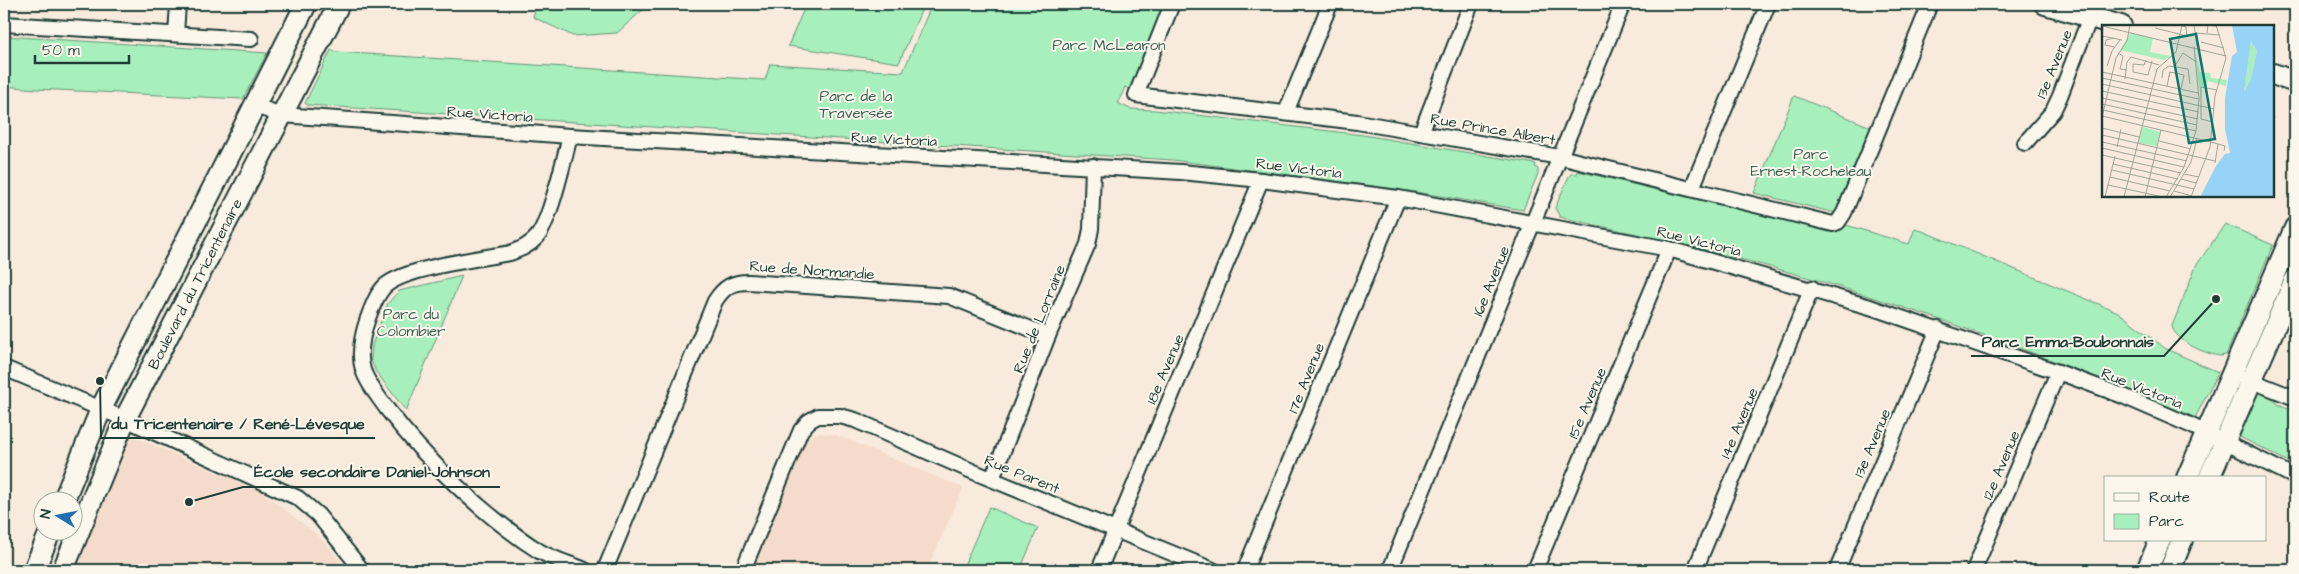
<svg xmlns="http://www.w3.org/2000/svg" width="2299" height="574" font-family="'Architects Daughter',sans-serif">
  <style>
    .built { fill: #f5dbcb }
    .green { fill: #a7efbc; stroke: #639678 }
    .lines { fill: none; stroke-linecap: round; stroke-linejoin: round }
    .street-casing { stroke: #1f3d34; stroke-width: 18 }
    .secondary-casing { stroke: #1f3d34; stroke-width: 24 }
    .street { stroke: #fbf7ec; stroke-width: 14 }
    .secondary { stroke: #fbf7ec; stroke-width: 20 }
    .labels { text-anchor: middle; stroke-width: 4; stroke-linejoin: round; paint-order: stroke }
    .park-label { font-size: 15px; fill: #3a614f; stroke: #fbf7ec }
    .street-label { font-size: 15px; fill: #1f3d34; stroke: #fbf7ec }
    .inset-river { fill: none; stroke: #97d3f7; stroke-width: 2.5 }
    .inset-road { fill: none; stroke: #a1a599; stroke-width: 1 }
    .view { fill: #0f766e; fill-opacity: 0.15; stroke: #0f766e; stroke-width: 2.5 }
    .inset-edge { fill: none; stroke: #1f3d34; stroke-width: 2.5 }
    .leader { fill: none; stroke: #1f3d34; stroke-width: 2 }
    .callout-dot { fill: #1f3d34; stroke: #fbf7ec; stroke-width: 2 }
    .callout-label { font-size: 16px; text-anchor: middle; font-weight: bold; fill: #1f3d34; stroke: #fbf7ec; stroke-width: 4; stroke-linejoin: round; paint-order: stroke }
  </style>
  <rect width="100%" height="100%" fill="#f8eadd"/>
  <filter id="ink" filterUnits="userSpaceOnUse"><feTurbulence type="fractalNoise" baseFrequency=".02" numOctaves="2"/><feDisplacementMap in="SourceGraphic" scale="10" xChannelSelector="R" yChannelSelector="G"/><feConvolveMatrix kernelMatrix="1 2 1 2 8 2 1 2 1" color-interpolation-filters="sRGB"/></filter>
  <g filter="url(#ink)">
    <!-- built -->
    <g class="built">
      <path d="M818 433 836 435 963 488 927 570H751L802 441Z"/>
      <path d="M129 435 260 491 319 536 348 570H75Z"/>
    </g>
    <!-- green -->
    <g class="green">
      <path d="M537 4H660L647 6 617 33 573 36 533 17Z"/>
      <path d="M806 4H924L899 63 788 46Z"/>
      <path d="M932 4H1172L1136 93 1125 87 1118 103 1130 109 1155 110 1363 135 1536 164 1535 167 1538 169V174L1523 210 1410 191 1172 160 307 105 305 103 331 50 336 52 765 80 770 64 903 72Z"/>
      <path d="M4 36 267 53 243 99 36 89 4 86Z"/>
      <path d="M1794 96 1871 127 1835 213 1754 193Z"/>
      <path d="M1578 171 1833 232 1842 230 1846 225 1909 244 1915 228 2118 312 2166 349 2218 372 2195 418C2079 369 1963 325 1843 288 1750 259 1654 238 1560 217L1555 208 1569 176 1572 173 1577 174Z"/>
      <path d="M2225 224 2273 245 2226 355 2220 356C2205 354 2175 341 2172 326L2196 266Z"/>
      <path d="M462 276 406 411 376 372 371 360 372 345 388 303 399 291Z"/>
      <path d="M2260 390 2267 394 2278 404 2295 411V465L2238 436 2254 396Z"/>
      <path d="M989 507 1038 528 1020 570H962Z"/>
    </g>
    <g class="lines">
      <defs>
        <g id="street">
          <path d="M1172 4 1136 95 1357 122 1560 157 1833 224 1838 222 1844 213 1930 4"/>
          <path d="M4 24 251 39"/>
          <path d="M176 34 178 4"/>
          <path d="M255 106 282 115 570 136 1181 172 1261 180 1398 198 1669 249 1870 307 2058 372 2123 396 2190 425 2295 477"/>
          <path d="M1286 112 1330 4"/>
          <path d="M1421 133 1471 4"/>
          <path d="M570 136C564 159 550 222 537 237 529 246 521 249 510 253 479 259 409 267 386 285 377 293 372 307 368 318 362 335 358 353 363 370 368 385 378 396 387 409 426 460 484 516 539 551 553 559 570 564 585 570"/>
          <path d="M2025 143 2053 111 2060 96 2090 17"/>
          <path d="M1692 188 1768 4"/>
          <path d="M4 368 125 419 298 498 318 515 362 570"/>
          <path d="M2232 373 2295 398"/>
          <path d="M992 479 1048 336 1088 244 1091 229 1093 166"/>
          <path d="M605 570 715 301C724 287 732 282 749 282L949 296 1048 336"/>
          <path d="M743 570 801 430 809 421 818 416H840L855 420 974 472 1213 570"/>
          <path d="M1099 570 1261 180"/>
          <path d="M1245 570 1398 198"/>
          <path d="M1390 570 1623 4"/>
          <path d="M1535 570 1669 249"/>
          <path d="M1695 570 1812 288"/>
          <path d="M1837 570 1938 329"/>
          <path d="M1974 570 2058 372"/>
        </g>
        <g id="secondary">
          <path d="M2045 4 2121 26"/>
          <path d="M2273 74 2295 82"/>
          <path d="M2187 478 2295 228"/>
          <path d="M2209 478 2295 280"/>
          <path d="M63 502 101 409 306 4"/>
          <path d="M34 570 50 532"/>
          <path d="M63 570 125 419 339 4"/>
          <path d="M2147 570 2160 540"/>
          <path d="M2170 570 2182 540"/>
        </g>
      </defs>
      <!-- street casing -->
      <use href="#street" class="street-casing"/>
      <!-- secondary casing -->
      <use href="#secondary" class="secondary-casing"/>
      <!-- street -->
      <use href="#street" class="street"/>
      <!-- secondary -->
      <use href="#secondary" class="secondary"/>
    </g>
  </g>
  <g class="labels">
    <!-- park labels -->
    <g class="park-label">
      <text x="1109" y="50">Parc McLearon</text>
      <text x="856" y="101">Parc de la<tspan x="856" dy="17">Traversée</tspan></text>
      <text x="1811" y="159">Parc<tspan x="1811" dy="17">Ernest-Rocheleau</tspan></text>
      <text x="411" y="319">Parc du<tspan x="411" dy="17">Colombier</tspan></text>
    </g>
    <!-- street labels -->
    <g class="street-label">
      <text transform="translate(2054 64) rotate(-68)" y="5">13e Avenue</text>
      <text transform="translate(490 114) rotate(4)" y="5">Rue Victoria</text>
      <text transform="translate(1493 129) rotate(10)" y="5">Rue Prince Albert</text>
      <text transform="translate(894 139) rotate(3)" y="5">Rue Victoria</text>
      <text transform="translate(1299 168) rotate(7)" y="5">Rue Victoria</text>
      <text transform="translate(1699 241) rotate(14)" y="5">Rue Victoria</text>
      <text transform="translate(812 270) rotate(4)" y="5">Rue de Normandie</text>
      <text transform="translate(1491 281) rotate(-68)" y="5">16e Avenue</text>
      <text transform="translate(195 284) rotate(-63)" y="5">Boulevard du Tricentenaire</text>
      <text transform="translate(1039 319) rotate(-68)" y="5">Rue de Lorraine</text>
      <text transform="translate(1165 369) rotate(-67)" y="5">18e Avenue</text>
      <text transform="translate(1306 378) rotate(-68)" y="5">17e Avenue</text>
      <text transform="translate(2142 388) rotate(22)" y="5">Rue Victoria</text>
      <text transform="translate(1587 403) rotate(-67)" y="5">15e Avenue</text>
      <text transform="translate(1739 423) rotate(-67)" y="5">14e Avenue</text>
      <text transform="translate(1872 443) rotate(-67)" y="5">13e Avenue</text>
      <text transform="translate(2001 465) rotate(-67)" y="5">12e Avenue</text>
      <text transform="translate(1022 474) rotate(22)" y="5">Rue Parent</text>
    </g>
  </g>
  <!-- overview -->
  <g transform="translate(2102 25)">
    <rect width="172" height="172" fill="#f8eadd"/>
    <path d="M28 8 51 13 48 27 69 31 62 35 18 25ZM149 16 155 26 149 54 142 67ZM92 24 98 47 108 48 109 53 125 55 124 61 106 56 104 63 99 62V75ZM41 102 58 107 55 121 36 118Z" fill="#a7efbc"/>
    <path d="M130 0H172V172H101L99 170 114 141 123 129 128 128 123 104V73L130 31 135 27ZM149 16 155 26 153 35 149 54 142 67Z" fill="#97d3f7" fill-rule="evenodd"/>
    <path class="inset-river" d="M142 172V142L131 124 138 123 173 91"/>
    <path class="inset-road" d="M92 0 95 21M0 1 124 31M53 3 85 11 84 2 77 0M93 8 118 10M105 8 106 0 114 1M0 11 20 15M12 13 4 15 3 20 12 22M99 17 122 23M16 28 21 31 18 44 25 45M44 35 42 40 31 39V47L46 50 50 36M5 41 10 26 18 15M73 41 81 28 93 36M0 47 96 68M68 47 82 50 79 64M0 53 97 74M60 53 61 45 67 41 86 44 88 59M23 54 25 37 29 32 57 40M0 59 112 84M65 61 68 47 67 52M0 66 97 87M0 73 96 94M0 79 95 100M1 85 94 106M0 91 109 117M0 92 14 33 25 16 28 0M111 97 99 94V62L115 65M0 103 37 112M0 110 113 136M57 116 89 124M0 117 85 136M109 117 123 121 122 126M15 122 19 104M0 123 82 142M0 130 79 148M113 138 116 119M11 139 76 154M10 145 92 164M82 149 97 152M8 152 68 166M79 154 94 158M6 160 61 172M72 166 90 171M3 172 13 131M22 172 55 44 74 27 80 0M43 172 59 105M64 172 82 142 94 106 97 74 92 21M68 172 89 137 95 114M89 172 108 122 113 71 124 33 114 0"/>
    <path class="view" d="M94 9 113 114 87 118 68 14Z"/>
    <rect width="172" height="172" class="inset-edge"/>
  </g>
  <!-- callouts -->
  <path class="leader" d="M2216 299L2164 356H1971M100 381L101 438H375M189 502L243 487H500"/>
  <g class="callout-dot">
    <circle cx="2216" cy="299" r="5"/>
    <circle cx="100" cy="381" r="5"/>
    <circle cx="189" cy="502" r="5"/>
  </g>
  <g class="callout-label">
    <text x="2068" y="347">Parc Emma-Boubonnais</text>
    <text x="238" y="429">du Tricentenaire / René-Lévesque</text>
    <text x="372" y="477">École secondaire Daniel-Johnson</text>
  </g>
  <!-- margin -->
  <rect width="2299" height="574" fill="none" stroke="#fbf7ec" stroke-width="20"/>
  <rect x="10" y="10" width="2279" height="554" fill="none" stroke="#1f3d34" stroke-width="2" filter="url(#ink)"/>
  <!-- legend -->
  <rect x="2104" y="476" width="162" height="65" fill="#fbf7ec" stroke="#a3ada2"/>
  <rect x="2114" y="493" width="25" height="8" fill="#fbf7ec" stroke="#a3ada2"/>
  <text x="2149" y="502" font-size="15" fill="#1f3d34">Route</text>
  <rect x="2114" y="514" width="25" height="15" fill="#a7efbc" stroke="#a3ada2"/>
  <text x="2149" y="526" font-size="15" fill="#1f3d34">Parc</text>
  <!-- north arrow -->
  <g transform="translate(58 516) rotate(280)"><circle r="24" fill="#fbf7ec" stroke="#a3ada2"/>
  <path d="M0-4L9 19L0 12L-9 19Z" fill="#1f6fb2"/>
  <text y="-8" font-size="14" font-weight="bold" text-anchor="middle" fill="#1f3d34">N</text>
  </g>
  <!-- scale -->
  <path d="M35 55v8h94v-8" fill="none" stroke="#1f3d34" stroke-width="2.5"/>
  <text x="42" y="55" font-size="15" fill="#1f3d34" stroke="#fbf7ec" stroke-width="4" paint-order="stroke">50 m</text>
</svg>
